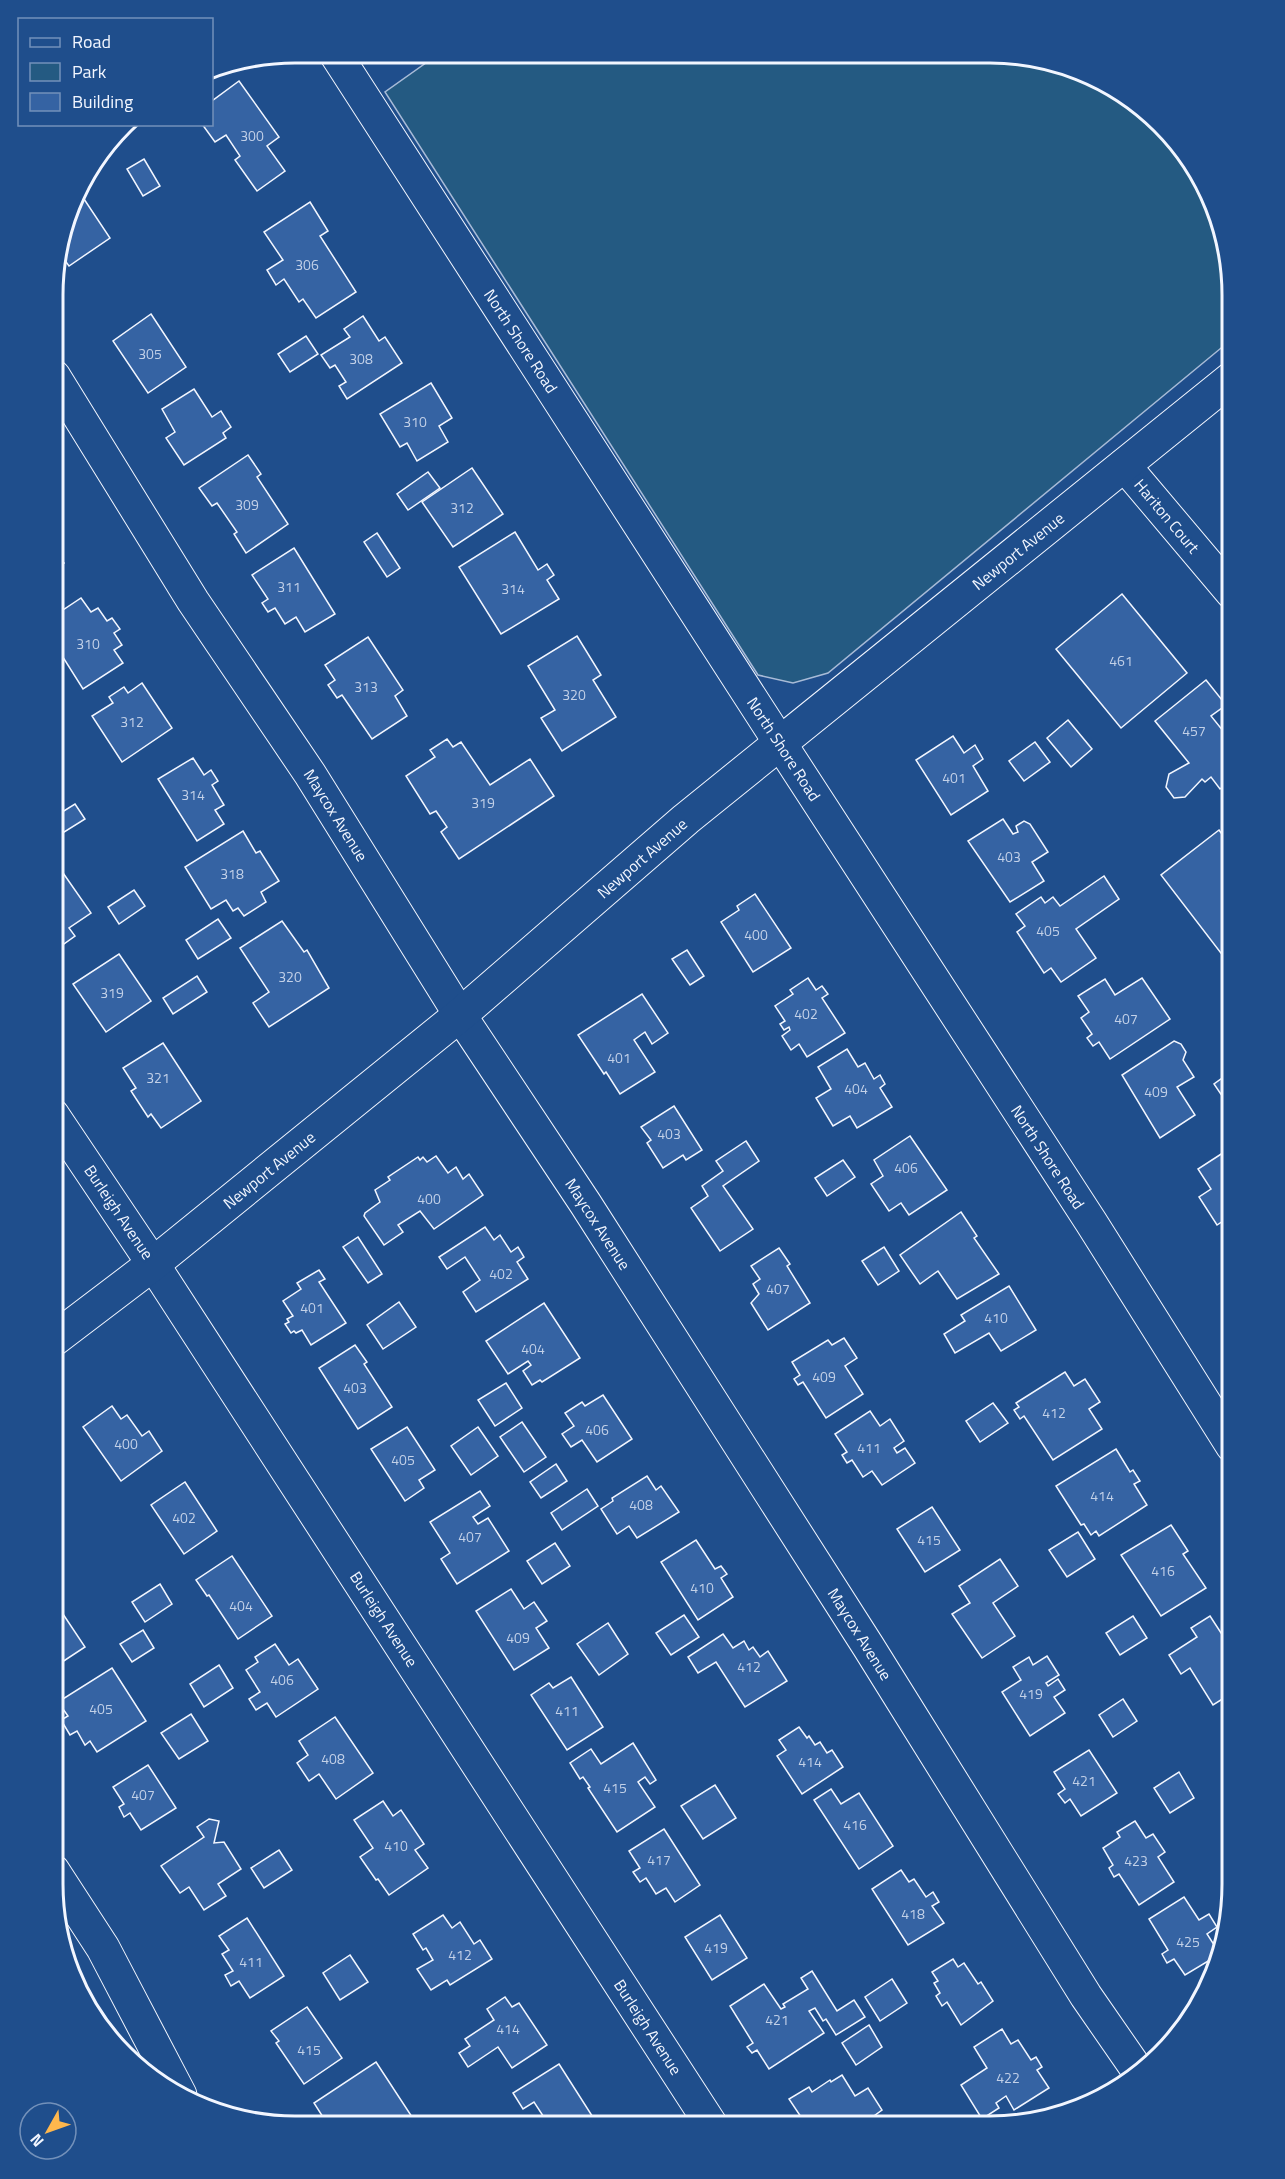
<svg xmlns="http://www.w3.org/2000/svg" width="1285" height="2179" font-family="'Titillium Web',sans-serif">
  <style>
    .green { fill: #245a82; stroke: #a8bbd7; stroke-width: 1.5 }
    .building { fill: #3563a3; stroke: #f2f6ff; stroke-width: 1.5 }
    .lines { fill: none; stroke-linecap: round; stroke-linejoin: round }
    .street-casing { stroke: #f2f6ff; stroke-width: 34 }
    .secondary-casing { stroke: #f2f6ff; stroke-width: 35 }
    .primary-casing { stroke: #f2f6ff; stroke-width: 35 }
    .street { stroke: #1f4e8c; stroke-width: 32 }
    .secondary { stroke: #1f4e8c; stroke-width: 33 }
    .primary { stroke: #1f4e8c; stroke-width: 33 }
    .labels { text-anchor: middle; stroke-width: 4.5; stroke-linejoin: round; paint-order: stroke }
    .number-label { font-size: 14px; fill: #c3d1e8 }
    .street-label { font-size: 16px; fill: #f2f6ff; stroke: #1f4e8c }
    .rim { fill: none; stroke: #f2f6ff; stroke-width: 3 }
  </style>
  <rect width="100%" height="100%" fill="#1f4e8c"/>
  <!-- green -->
  <path class="green" d="M440 53 1022 55 1083 71 1138 103 1183 148 1214 202 1232 295V339L828 673 793 683 758 675 385 92Z"/>
  <!-- building -->
  <g class="building">
    <path d="M239 81 279 137 267 146 285 171 257 191 235 160 240 156 226 135 215 142 202 124H212V101Z"/>
    <path d="M144 159 160 186 143 196 127 169Z"/>
    <path d="M78 190 110 238 69 266 58 251Z"/>
    <path d="M310 202 328 231 320 236 356 292 316 318 303 299 299 302 284 279 276 285 267 270 283 260 264 232Z"/>
    <path d="M151 314 186 367 148 393 113 341Z"/>
    <path d="M363 316 379 341 385 337 402 363 347 399 339 386 346 382 335 365 330 368 321 355 350 337 344 329Z"/>
    <path d="M306 336 318 354 290 372 278 354Z"/>
    <path d="M431 383 452 418 439 426 448 442 417 461 407 443 400 447 380 414Z"/>
    <path d="M194 389 212 417 221 411 231 427 223 433 226 438 184 465 166 438 175 432 162 409Z"/>
    <path d="M248 455 261 474 257 477 288 524 246 553 234 534 237 532 217 503 212 506 199 488Z"/>
    <path d="M472 468 503 514 453 547 422 502Z"/>
    <path d="M428 472 440 488 408 510 397 494Z"/>
    <path d="M515 532 538 570 547 564 554 575 547 580 559 599 501 634 459 567Z"/>
    <path d="M377 533 400 568 387 577 364 542Z"/>
    <path d="M294 548 335 614 305 632 296 617 285 624 275 608 268 612 262 603 268 599 252 575Z"/>
    <path d="M54 549 64 563 54 569Z"/>
    <path d="M1122 594 1187 673 1121 728 1056 649Z"/>
    <path d="M81 598 91 612 98 608 107 621 112 618 120 629 114 633 122 645 114 650 123 663 83 689 54 643V616Z"/>
    <path d="M577 636 601 675 593 680 616 717 562 751 541 718 555 710 528 666Z"/>
    <path d="M368 637 403 690 395 696 407 716 372 739 342 695 337 698 328 685 335 680 325 665Z"/>
    <path d="M1206 680 1226 705 1211 716 1232 742V779L1220 789 1211 777 1205 782 1202 779 1185 797 1174 798 1166 787 1169 774 1189 763 1155 721Z"/>
    <path d="M142 683 172 728 122 762 92 716 113 703 109 697 124 687 128 693Z"/>
    <path d="M1068 720 1092 749 1071 767 1047 738Z"/>
    <path d="M953 736 964 753 975 745 983 759 973 766 988 791 951 815 916 760Z"/>
    <path d="M447 739 453 747 461 742 490 785 530 759 554 796 459 859 441 832 447 827 436 811 430 814 406 776 435 757 430 750Z"/>
    <path d="M1035 742 1050 762 1024 781 1009 761Z"/>
    <path d="M193 758 204 775 211 770 218 781 212 785 224 805 215 810 224 824 197 841 158 779Z"/>
    <path d="M75 804 85 819 61 834 54 824V817Z"/>
    <path d="M1003 819 1013 834 1018 832 1016 826 1024 821 1030 824 1048 852 1032 862 1044 881 1010 902 968 841Z"/>
    <path d="M1219 830 1232 848V957L1227 961 1161 875Z"/>
    <path d="M243 831 256 853 260 851 279 881 261 892 266 902 244 916 238 908 233 911 226 900 211 909 185 867Z"/>
    <path d="M61 870 91 913 69 928 75 936 54 951V875Z"/>
    <path d="M1104 876 1119 899 1076 929 1096 958 1061 982 1051 968 1044 973 1017 932 1025 926 1016 914 1041 897 1045 903 1053 897 1060 906Z"/>
    <path d="M134 890 145 906 119 924 108 907Z"/>
    <path d="M755 894 791 948 753 972 721 922 739 910 737 906Z"/>
    <path d="M218 919 231 938 198 959 186 940Z"/>
    <path d="M282 921 304 952 307 950 329 988 269 1027 253 1003 269 992 240 948Z"/>
    <path d="M687 950 704 976 690 985 672 959Z"/>
    <path d="M119 954 151 1001 106 1032 73 984Z"/>
    <path d="M197 976 207 992 173 1014 163 998Z"/>
    <path d="M808 978 816 990 822 986 828 994 822 998 845 1033 807 1057 799 1044 791 1050 782 1036 790 1030 789 1027 784 1030 780 1024 785 1021 775 1006 793 994 790 990Z"/>
    <path d="M1142 978 1170 1019 1110 1059 1099 1042 1093 1046 1087 1038 1092 1034 1081 1018 1089 1012 1078 996 1105 979 1115 995Z"/>
    <path d="M642 994 668 1033 652 1044 645 1032 634 1040 655 1072 620 1094 606 1072 604 1074 578 1035Z"/>
    <path d="M1174 1041 1181 1044 1186 1052 1183 1060 1194 1077 1177 1087 1195 1115 1160 1138 1122 1075Z"/>
    <path d="M163 1043 201 1101 161 1128 151 1114 148 1117 131 1091 136 1088 123 1068Z"/>
    <path d="M847 1049 858 1067 865 1063 874 1079 880 1075 885 1084 880 1088 892 1107 857 1128 850 1116 833 1126 816 1098 831 1089 818 1067Z"/>
    <path d="M1232 1071V1109H1231L1214 1084Z"/>
    <path d="M674 1106 702 1150 686 1160 683 1155 663 1168 647 1143 651 1140 641 1127Z"/>
    <path d="M910 1136 947 1190 909 1215 901 1203 889 1211 871 1184 883 1176 874 1160Z"/>
    <path d="M746 1141 759 1161 723 1186 753 1229 720 1251 691 1208 708 1196 702 1186 723 1171 716 1161Z"/>
    <path d="M1232 1147V1215L1217 1225 1199 1197 1211 1189 1198 1169Z"/>
    <path d="M436 1156 448 1173 456 1167 463 1179 469 1174 483 1195 434 1229 420 1211 398 1225 403 1232 384 1245 364 1216 365 1213 380 1202 375 1190 390 1180 388 1177 418 1157 420 1160 423 1157 427 1162Z"/>
    <path d="M843 1160 855 1177 827 1196 815 1178Z"/>
    <path d="M961 1212 977 1236 974 1238 999 1274 957 1299 938 1271 920 1284 900 1255Z"/>
    <path d="M485 1227 494 1240 500 1235 511 1252 518 1247 524 1257 517 1262 528 1279 476 1312 463 1292 480 1280 465 1257 447 1269 439 1257Z"/>
    <path d="M358 1237 382 1274 368 1283 343 1247Z"/>
    <path d="M884 1247 899 1271 878 1285 862 1261Z"/>
    <path d="M779 1248 790 1264 787 1266 810 1303 768 1330 751 1303 759 1294 753 1284 760 1279 751 1266Z"/>
    <path d="M319 1270 325 1279 319 1282 346 1323 311 1345 302 1330 296 1333 294 1331 291 1333 285 1324 289 1322 287 1319 293 1316 283 1301 301 1289 297 1283Z"/>
    <path d="M1009 1286 1036 1330 1001 1351 989 1333 955 1353 944 1334 965 1321 961 1315Z"/>
    <path d="M399 1302 416 1327 383 1349 367 1325Z"/>
    <path d="M544 1303 580 1358 542 1382 540 1380 532 1385 523 1371 531 1365 528 1361 508 1374 486 1341Z"/>
    <path d="M844 1338 857 1358 845 1366 863 1394 826 1418 803 1382 798 1385 794 1379 800 1375 792 1362 828 1340 832 1345Z"/>
    <path d="M355 1345 367 1362 364 1364 392 1407 358 1429 319 1368Z"/>
    <path d="M1065 1372 1074 1386 1085 1379 1100 1402 1089 1409 1102 1429 1053 1460 1024 1416 1020 1419 1014 1410 1019 1407 1016 1403Z"/>
    <path d="M506 1383 522 1408 495 1426 478 1400Z"/>
    <path d="M603 1395 632 1439 597 1462 582 1440 571 1447 562 1434 574 1426 565 1413 582 1402 585 1406Z"/>
    <path d="M993 1403 1008 1423 980 1442 966 1421Z"/>
    <path d="M112 1406 121 1419 127 1415 142 1436 149 1431 162 1451 121 1481 83 1427Z"/>
    <path d="M870 1411 880 1426 890 1419 904 1441 894 1448 897 1453 905 1448 915 1463 882 1485 872 1471 863 1477 852 1460 847 1463 842 1455 847 1452 835 1434Z"/>
    <path d="M522 1422 546 1457 524 1472 500 1437Z"/>
    <path d="M407 1427 435 1470 419 1480 424 1488 405 1501 371 1449Z"/>
    <path d="M478 1427 498 1456 471 1475 451 1446Z"/>
    <path d="M1116 1449 1130 1472 1133 1470 1140 1481 1134 1484 1147 1505 1099 1536 1096 1531 1091 1535 1084 1524 1081 1525 1056 1486Z"/>
    <path d="M556 1464 567 1481 541 1498 530 1482Z"/>
    <path d="M647 1476 656 1490 661 1486 679 1512 637 1538 629 1526 617 1534 601 1509 613 1501 612 1498Z"/>
    <path d="M185 1482 217 1531 184 1554 151 1505Z"/>
    <path d="M587 1489 598 1506 562 1530 551 1513Z"/>
    <path d="M480 1491 490 1506 473 1517 478 1524 488 1518 509 1551 457 1584 441 1559 450 1553 430 1522Z"/>
    <path d="M932 1507 960 1550 925 1572 897 1529Z"/>
    <path d="M1171 1525 1188 1551 1183 1554 1206 1588 1161 1616 1121 1555Z"/>
    <path d="M1078 1532 1095 1559 1067 1577 1049 1550Z"/>
    <path d="M696 1540 715 1569 721 1566 727 1574 721 1578 733 1597 698 1620 661 1562Z"/>
    <path d="M555 1543 570 1566 542 1584 527 1561Z"/>
    <path d="M232 1556 272 1616 238 1639 209 1595 207 1596 196 1580Z"/>
    <path d="M1000 1559 1018 1586 993 1603 1015 1636 982 1658 952 1614 970 1603 959 1586Z"/>
    <path d="M160 1584 172 1604 145 1622 132 1602Z"/>
    <path d="M511 1589 524 1609 534 1602 547 1621 536 1628 549 1648 514 1670 476 1611Z"/>
    <path d="M53 1599 85 1647 53 1668Z"/>
    <path d="M684 1615 699 1637 671 1655 656 1633Z"/>
    <path d="M1133 1616 1147 1638 1120 1655 1106 1633Z"/>
    <path d="M1210 1616 1223 1636 1232 1631V1693L1213 1705 1190 1668 1181 1674 1169 1655 1197 1637 1191 1628Z"/>
    <path d="M608 1623 628 1654 599 1675 577 1644Z"/>
    <path d="M143 1630 154 1648 132 1662 120 1644Z"/>
    <path d="M723 1634 733 1648 744 1641 749 1650 753 1647 760 1657 768 1651 787 1681 745 1707 716 1662 698 1673 688 1657Z"/>
    <path d="M275 1644 289 1665 298 1659 318 1689 276 1717 267 1703 256 1710 249 1699 260 1692 246 1670 258 1662 255 1657Z"/>
    <path d="M1047 1656 1059 1675 1046 1683 1048 1686 1058 1679 1065 1690 1054 1697 1065 1713 1030 1736 1002 1692 1021 1680 1013 1667 1029 1657 1033 1665Z"/>
    <path d="M219 1665 233 1688 204 1707 190 1684Z"/>
    <path d="M112 1668 146 1721 97 1752 90 1741 85 1745 77 1731 70 1735 61 1720 68 1716 58 1702Z"/>
    <path d="M571 1677 603 1727 567 1750 531 1695 549 1683 553 1688Z"/>
    <path d="M1123 1699 1137 1721 1113 1737 1099 1715Z"/>
    <path d="M191 1714 208 1741 179 1759 161 1733Z"/>
    <path d="M335 1717 373 1773 336 1799 319 1774 309 1781 297 1763 308 1755 299 1741Z"/>
    <path d="M799 1727 807 1738 809 1736 815 1745 820 1742 827 1753 832 1750 843 1767 802 1794 777 1756 786 1750 779 1740Z"/>
    <path d="M633 1743 656 1780 650 1784 645 1777 638 1782 655 1807 617 1832 588 1788 590 1787 583 1777 580 1779 570 1763 591 1749 601 1764Z"/>
    <path d="M1089 1750 1117 1793 1081 1816 1070 1799 1065 1803 1058 1794 1065 1789 1054 1772Z"/>
    <path d="M148 1765 176 1808 141 1830 130 1813 124 1817 119 1807 124 1804 113 1787Z"/>
    <path d="M1179 1772 1194 1798 1170 1813 1154 1788Z"/>
    <path d="M715 1785 736 1818 703 1839 681 1806Z"/>
    <path d="M831 1789 841 1804 859 1793 893 1846 859 1869 814 1800Z"/>
    <path d="M383 1801 393 1816 401 1810 424 1844 415 1850 428 1868 389 1895 378 1879 376 1880 360 1857 373 1848 354 1820Z"/>
    <path d="M209 1819 219 1821 214 1843 224 1842 241 1869 218 1884 226 1896 204 1910 189 1887 180 1893 161 1866 204 1837 197 1827Z"/>
    <path d="M1135 1821 1146 1838 1153 1834 1165 1852 1158 1857 1174 1882 1139 1905 1119 1874 1114 1877 1109 1868 1113 1865 1103 1848 1120 1837 1117 1832Z"/>
    <path d="M664 1829 700 1885 675 1902 666 1888 656 1894 646 1878 640 1882 633 1872 640 1868 629 1851Z"/>
    <path d="M279 1850 292 1870 264 1888 251 1868Z"/>
    <path d="M901 1870 909 1882 914 1879 926 1897 933 1892 939 1902 932 1906 944 1923 908 1945 872 1889Z"/>
    <path d="M1184 1897 1199 1920 1209 1914 1217 1927 1207 1934 1220 1954 1185 1975 1174 1959 1167 1963 1162 1954 1168 1950 1149 1919Z"/>
    <path d="M443 1915 452 1928 460 1922 474 1944 480 1940 492 1959 450 1985 447 1980 431 1990 417 1969 433 1960 426 1948 423 1950 413 1934Z"/>
    <path d="M720 1915 747 1958 712 1980 685 1937Z"/>
    <path d="M247 1918 284 1976 250 1998 239 1981 231 1986 225 1975 233 1971 222 1954 229 1950 219 1936Z"/>
    <path d="M350 1955 368 1982 340 2000 323 1973Z"/>
    <path d="M953 1959 958 1967 964 1963 978 1984 981 1982 993 2001 961 2025 947 2002 942 2006 936 1996 940 1993 934 1983 938 1981 932 1972Z"/>
    <path d="M812 1971 837 2011 854 2000 865 2017 836 2035 826 2019 823 2021 815 2008 809 2011 824 2033 769 2069 757 2050 752 2053 747 2047 753 2043 730 2006 764 1984 781 2009 785 2007 783 2004 808 1989 801 1978Z"/>
    <path d="M892 1979 907 2003 880 2021 865 1997Z"/>
    <path d="M505 1997 512 2007 519 2003 547 2045 512 2068 498 2047 468 2067 459 2053 470 2046 465 2039 494 2020 487 2009Z"/>
    <path d="M307 2007 342 2058 304 2084 276 2043 279 2041 271 2031Z"/>
    <path d="M869 2025 882 2047 856 2065 842 2043Z"/>
    <path d="M1002 2029 1011 2044 1018 2040 1031 2060 1036 2057 1042 2067 1037 2070 1049 2088 1014 2110 1006 2096 996 2103 999 2108 982 2119 961 2085 987 2068 974 2047Z"/>
    <path d="M376 2062 416 2123 413 2125H328L314 2103Z"/>
    <path d="M559 2064 596 2122 591 2125H549L534 2102 523 2109 513 2093Z"/>
    <path d="M842 2075 855 2096 868 2088 882 2110 860 2126H807L789 2099 809 2087 812 2092 830 2080 831 2082Z"/>
  </g>
  <g class="lines">
    <defs>
      <g id="street">
        <path d="M335 53 780 743 1091 1222 1232 1446"/>
        <path d="M54 376 193 601 310 774 460 1015 585 1203 868 1646 1086 1996 1140 2074"/>
        <path d="M1124 465 1232 593"/>
        <path d="M53 1115 153 1264 712 2126"/>
      </g>
      <path id="secondary" d="M53 1340 153 1264 460 1015 686 819 1232 378"/>
      <path id="primary" d="M53 1871 103 1948 180 2095"/>
    </defs>
    <!-- street casing -->
    <use href="#street" class="street-casing"/>
    <!-- secondary casing -->
    <use href="#secondary" class="secondary-casing"/>
    <!-- primary casing -->
    <use href="#primary" class="primary-casing"/>
    <!-- street -->
    <use href="#street" class="street"/>
    <!-- secondary -->
    <use href="#secondary" class="secondary"/>
    <!-- primary -->
    <use href="#primary" class="primary"/>
  </g>
  <g class="labels">
    <!-- number labels -->
    <g class="number-label">
      <text x="252" y="141">300</text>
      <text x="307" y="270">306</text>
      <text x="150" y="359">305</text>
      <text x="361" y="364">308</text>
      <text x="415" y="427">310</text>
      <text x="247" y="510">309</text>
      <text x="462" y="513">312</text>
      <text x="289" y="592">311</text>
      <text x="513" y="594">314</text>
      <text x="88" y="649">310</text>
      <text x="1121" y="666">461</text>
      <text x="366" y="692">313</text>
      <text x="574" y="700">320</text>
      <text x="132" y="727">312</text>
      <text x="1194" y="736">457</text>
      <text x="954" y="783">401</text>
      <text x="193" y="800">314</text>
      <text x="483" y="808">319</text>
      <text x="1009" y="862">403</text>
      <text x="232" y="879">318</text>
      <text x="1048" y="936">405</text>
      <text x="756" y="940">400</text>
      <text x="290" y="982">320</text>
      <text x="112" y="998">319</text>
      <text x="806" y="1019">402</text>
      <text x="1126" y="1024">407</text>
      <text x="619" y="1063">401</text>
      <text x="158" y="1083">321</text>
      <text x="856" y="1094">404</text>
      <text x="1156" y="1097">409</text>
      <text x="669" y="1139">403</text>
      <text x="906" y="1173">406</text>
      <text x="429" y="1204">400</text>
      <text x="501" y="1279">402</text>
      <text x="778" y="1294">407</text>
      <text x="312" y="1313">401</text>
      <text x="996" y="1323">410</text>
      <text x="533" y="1354">404</text>
      <text x="824" y="1382">409</text>
      <text x="355" y="1393">403</text>
      <text x="1054" y="1418">412</text>
      <text x="597" y="1435">406</text>
      <text x="126" y="1449">400</text>
      <text x="869" y="1453">411</text>
      <text x="403" y="1465">405</text>
      <text x="1102" y="1501">414</text>
      <text x="641" y="1510">408</text>
      <text x="184" y="1523">402</text>
      <text x="470" y="1542">407</text>
      <text x="929" y="1545">415</text>
      <text x="1163" y="1576">416</text>
      <text x="702" y="1593">410</text>
      <text x="241" y="1611">404</text>
      <text x="518" y="1643">409</text>
      <text x="749" y="1672">412</text>
      <text x="282" y="1685">406</text>
      <text x="1031" y="1699">419</text>
      <text x="101" y="1714">405</text>
      <text x="567" y="1716">411</text>
      <text x="333" y="1764">408</text>
      <text x="810" y="1767">414</text>
      <text x="1084" y="1786">421</text>
      <text x="615" y="1793">415</text>
      <text x="143" y="1800">407</text>
      <text x="855" y="1830">416</text>
      <text x="396" y="1851">410</text>
      <text x="659" y="1865">417</text>
      <text x="1136" y="1866">423</text>
      <text x="913" y="1919">418</text>
      <text x="1188" y="1947">425</text>
      <text x="716" y="1953">419</text>
      <text x="460" y="1960">412</text>
      <text x="251" y="1967">411</text>
      <text x="777" y="2025">421</text>
      <text x="508" y="2034">414</text>
      <text x="309" y="2055">415</text>
      <text x="1008" y="2083">422</text>
    </g>
    <!-- street labels -->
    <g class="street-label">
      <text transform="translate(521 341) rotate(57)" y="6">North Shore Road</text>
      <text transform="translate(1167 516) rotate(50)" y="6">Hariton Court</text>
      <text transform="translate(1018 551) rotate(-39)" y="6">Newport Avenue</text>
      <text transform="translate(784 749) rotate(57)" y="6">North Shore Road</text>
      <text transform="translate(336 815) rotate(58)" y="6">Maycox Avenue</text>
      <text transform="translate(642 858) rotate(-41)" y="6">Newport Avenue</text>
      <text transform="translate(1048 1157) rotate(57)" y="6">North Shore Road</text>
      <text transform="translate(269 1170) rotate(-39)" y="6">Newport Avenue</text>
      <text transform="translate(119 1212) rotate(56)" y="6">Burleigh Avenue</text>
      <text transform="translate(598 1224) rotate(57)" y="6">Maycox Avenue</text>
      <text transform="translate(384 1619) rotate(57)" y="6">Burleigh Avenue</text>
      <text transform="translate(860 1634) rotate(58)" y="6">Maycox Avenue</text>
      <text transform="translate(648 2027) rotate(57)" y="6">Burleigh Avenue</text>
    </g>
  </g>
  <!-- crop -->
  <path d="M0 0H1285V2179H0ZM295 63H990A232 232 0 0 1 1222 295V1884A232 232 0 0 1 990 2116H295A232 232 0 0 1 63 1884V295A232 232 0 0 1 295 63Z" fill="#1f4e8c" fill-rule="evenodd"/>
  <path class="rim" d="M295 63H990A232 232 0 0 1 1222 295V1884A232 232 0 0 1 990 2116H295A232 232 0 0 1 63 1884V295A232 232 0 0 1 295 63Z"/>
  <!-- legend -->
  <rect x="18" y="18" width="195" height="108" fill="#1f4e8c" stroke="#7391ba" stroke-width="1.5"/>
  <rect x="30" y="38" width="30" height="9" fill="#1f4e8c" stroke="#7391ba" stroke-width="1.5"/>
  <text x="72" y="48" font-size="18" fill="#f2f6ff">Road</text>
  <rect x="30" y="63" width="30" height="18" fill="#245a82" stroke="#7391ba" stroke-width="1.5"/>
  <text x="72" y="78" font-size="18" fill="#f2f6ff">Park</text>
  <rect x="30" y="93" width="30" height="18" fill="#3563a3" stroke="#7391ba" stroke-width="1.5"/>
  <text x="72" y="108" font-size="18" fill="#f2f6ff">Building</text>
  <!-- north arrow -->
  <g transform="translate(48 2131) rotate(230)"><circle r="28" fill="#1f4e8c" stroke="#7391ba" stroke-width="1.5"/>
  <path d="M0-4.5L10 22L0 15L-10 22Z" fill="#ffb74d"/>
  <text y="-9" font-size="16" font-weight="bold" text-anchor="middle" fill="#f2f6ff">N</text>
  </g>
</svg>
